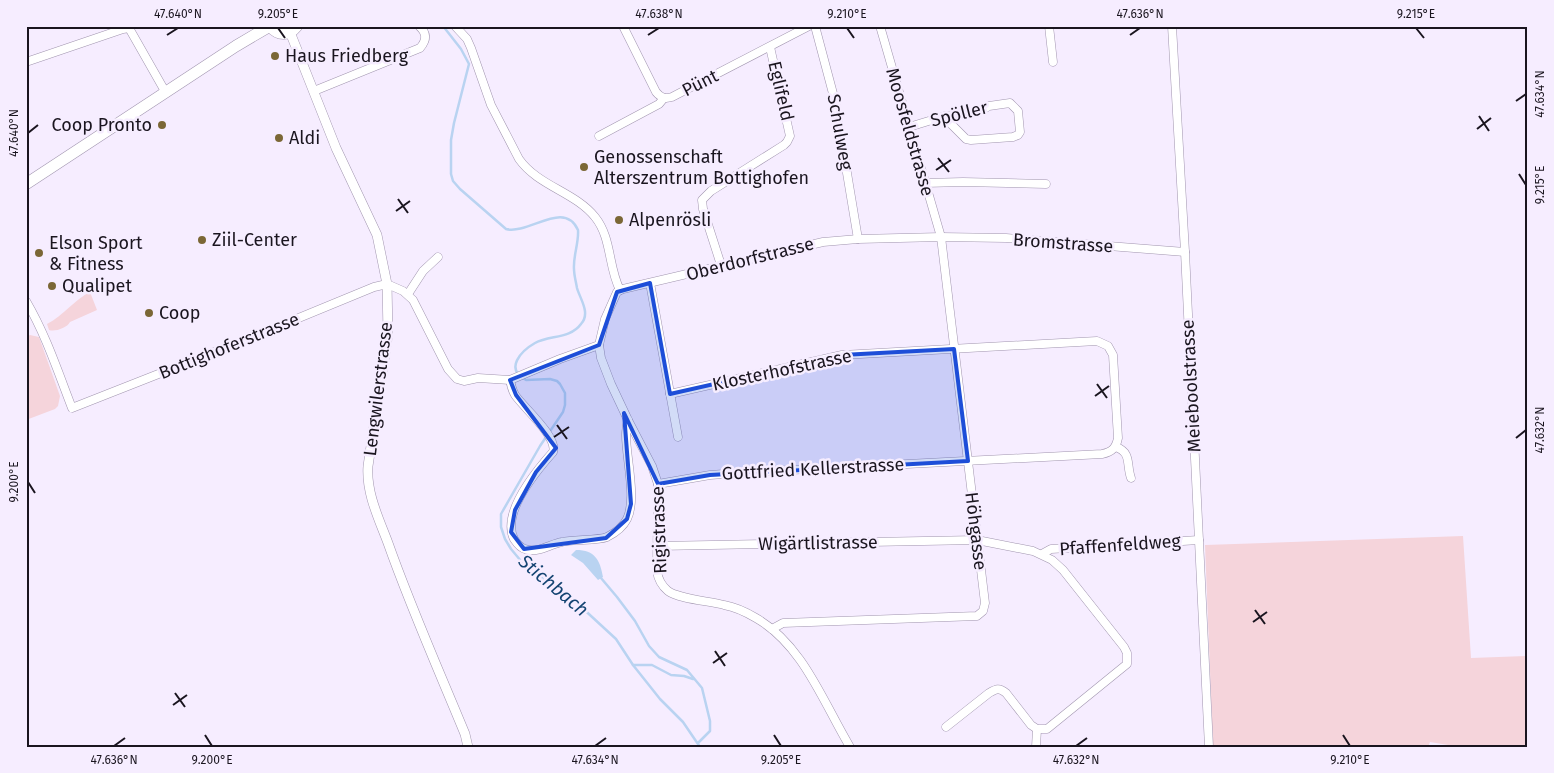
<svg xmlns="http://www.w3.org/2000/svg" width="1554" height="773" font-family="'Fira Sans',sans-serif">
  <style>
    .green { fill: #f5d4db }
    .water { fill: #b9d3f1 }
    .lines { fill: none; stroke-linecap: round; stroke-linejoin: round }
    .stream { stroke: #b9d3f1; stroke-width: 2.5 }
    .minor-casing { stroke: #a195af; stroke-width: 9 }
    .tertiary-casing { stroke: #a195af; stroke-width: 10 }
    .primary-casing { stroke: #a195af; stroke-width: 12 }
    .minor { stroke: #fff; stroke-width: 8 }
    .tertiary { stroke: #fff; stroke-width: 9 }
    .primary { stroke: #fff; stroke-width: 11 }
    .marked { fill: #1d4ed8; fill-opacity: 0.2; stroke: #1d4ed8; stroke-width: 4; stroke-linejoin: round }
    .ticks { fill: none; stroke: #1a151f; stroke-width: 2 }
    .poi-dot { fill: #7b6736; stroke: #f6edff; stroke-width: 2 }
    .labels { text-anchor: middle; stroke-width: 5; stroke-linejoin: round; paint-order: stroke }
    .poi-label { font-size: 18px; fill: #1a151f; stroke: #f6edff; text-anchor: start }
    .street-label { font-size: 18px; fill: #1a151f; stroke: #f6edff }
    .water-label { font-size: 19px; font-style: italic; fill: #144472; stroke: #f6edff }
    .neatline { fill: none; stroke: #1a151f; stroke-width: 2 }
    .ticks-label { font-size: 12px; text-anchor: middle; fill: #1a151f }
  </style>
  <rect width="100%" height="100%" fill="#f6edff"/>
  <!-- green -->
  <g class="green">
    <path d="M90 292 97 310 70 322C67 328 55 332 49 330L47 324C64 315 73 301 90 292Z"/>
    <path d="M30 335 39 337 60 396 58 406 55 409 26 420V337Z"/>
    <path d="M1463 536 1471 658 1528 656V747H1509L1504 745 1460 747 1430 742 1428 747H1213L1205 545Z"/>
  </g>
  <!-- water -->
  <path class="water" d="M576 550C595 550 600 560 603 577L598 580 583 563 571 555Z"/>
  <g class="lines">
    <!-- stream -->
    <g class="stream">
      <path d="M443 26 461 49 469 64 454 123 451 140V174L453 181 460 189 506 229C529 235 564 199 578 230 579 243 573 256 574 269 574 275 576 282 577 288 580 299 591 313 581 324 570 339 550 335 535 343 521 351 504 369 526 380L550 379 557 381 560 384 565 393V405L563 412 540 446 501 514V527L505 539 511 549 521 561 537 574 578 604 616 639 633 665 660 699 683 722 700 747"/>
      <path d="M601 578 617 597 635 621 649 646 659 657 687 670 702 688 710 721V731L698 743"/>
      <path d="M633 665H652L671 675 684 676 693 679"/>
    </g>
    <defs>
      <g id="minor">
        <path d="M455 26 467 39 471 48 491 105 519 159C538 186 575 192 595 217 612 238 608 267 620 290"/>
        <path d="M623 26 656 92C661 98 665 99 672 97L809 26"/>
        <path d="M815 26 835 101 858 239"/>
        <path d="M1049 26 1053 62"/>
        <path d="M1172 26 1185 252 1209 747"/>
        <path d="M26 62 123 29 129 28 166 93"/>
        <path d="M314 91 420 48C427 40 427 33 419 26"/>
        <path d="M909 127 945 116 979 112 989 106 1010 103 1018 111 1020 132 1018 135 1013 137 971 140 966 139 944 117"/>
        <path d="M599 136 659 104 664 98"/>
        <path d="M925 183 963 182 1046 184"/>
        <path d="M721 265 703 209 702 200 711 191 784 145 787 142 790 136 770 47"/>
        <path d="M650 283 678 437"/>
        <path d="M408 294 423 271 438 257"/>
        <path d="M26 301C46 335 58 372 72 408L250 338 374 287 387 284 403 291 413 300 448 369 457 379 464 381 478 378 510 380 560 359 599 345"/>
        <path d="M510 380C511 385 512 390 515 395 524 408 558 437 553 452 537 470 501 513 514 539 516 542 521 548 525 549 537 554 550 544 562 542 574 539 597 541 607 537 615 533 623 527 627 519 637 499 626 458 626 435 626 430 627 425 628 420"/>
        <path d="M1116 447C1132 453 1126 464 1131 478"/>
        <path d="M658 484 710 475 750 472 1102 454C1112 452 1116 448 1118 438L1113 355 1108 346 1097 341 842 355 670 394"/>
        <path d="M658 546 977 540 1033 551 1052 560 1063 570 1124 647 1127 653V664L1047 729H1037L1031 725 1006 693C999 687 996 689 989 693L946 727"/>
        <path d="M1042 554 1051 549 1199 540"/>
        <path d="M772 629 783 623 977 616 983 611 985 603 941 237 880 26"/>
        <path d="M850 747C823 702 803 645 756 618 746 612 735 607 724 605 709 601 679 599 668 591 662 586 658 579 657 571L658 484 652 466 628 420 611 384 601 358 599 345 605 319 617 292 623 289 823 242 858 239 941 237 1006 238 1185 252"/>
        <path d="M1036 747 1037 729"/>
      </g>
      <path id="tertiary" d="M290 32 336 148 377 235 387 284 388 334 368 466C366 493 379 519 388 543 411 608 439 671 465 734L468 747"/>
      <g id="primary">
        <path d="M270 26C278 36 289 36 297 26"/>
        <path d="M26 184 236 46 270 26"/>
      </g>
    </defs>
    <!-- minor casing -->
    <use href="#minor" class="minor-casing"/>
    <!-- tertiary casing -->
    <use href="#tertiary" class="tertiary-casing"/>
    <!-- primary casing -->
    <use href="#primary" class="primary-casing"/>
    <!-- minor -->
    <use href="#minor" class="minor"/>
    <!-- tertiary -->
    <use href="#tertiary" class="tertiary"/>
    <!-- primary -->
    <use href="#primary" class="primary"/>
  </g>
  <!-- marked area -->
  <path class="marked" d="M650 283 670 394 842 355 954 349 968 461 710 475 658 484 624 413 631 504 627 519 606 538 524 549 511 532 515 510 536 472 556 448 516 395 510 380 599 345 617 292Z"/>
  <!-- ticks -->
  <path class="ticks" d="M278 28 285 38M847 28 854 38M1416 28 1424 38M167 35 178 28M648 35 659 28M1130 35 1140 28M1516 101 1526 94M1479 116 1489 131M1477 129 1491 118M28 133 38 125M938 158 949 172M936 170 951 160M1519 174 1526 185M398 199 408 213M396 211 410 201M1097 384 1107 398M1095 396 1109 386M557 425 567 439M554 437 569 427M1516 438 1526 430M28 482 35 493M1255 610 1265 624M1253 622 1267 612M715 651 725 666M713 663 727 653M175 693 185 707M173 705 187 695M205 735 212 746M774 735 781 746M1343 735 1350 746M114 746 125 738M595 746 606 738M1076 746 1087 738"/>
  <!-- markers -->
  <g class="poi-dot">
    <circle cx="275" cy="56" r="5"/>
    <circle cx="162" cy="125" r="5"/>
    <circle cx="279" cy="138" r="5"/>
    <circle cx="584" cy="167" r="5"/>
    <circle cx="619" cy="220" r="5"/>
    <circle cx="202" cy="240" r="5"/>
    <circle cx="39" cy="253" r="5"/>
    <circle cx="52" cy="286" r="5"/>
    <circle cx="149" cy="313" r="5"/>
  </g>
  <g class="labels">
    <!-- poi labels -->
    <g class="poi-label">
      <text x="285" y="62">Haus Friedberg</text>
      <text x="152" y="131" text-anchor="end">Coop Pronto</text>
      <text x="289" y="144">Aldi</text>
      <text x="594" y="163">Genossenschaft<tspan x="594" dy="21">Alterszentrum Bottighofen</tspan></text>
      <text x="629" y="226">Alpenrösli</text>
      <text x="212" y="246">Ziil-Center</text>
      <text x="49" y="249">Elson Sport<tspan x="49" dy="21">&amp; Fitness</tspan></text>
      <text x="62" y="292">Qualipet</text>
      <text x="159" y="319">Coop</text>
    </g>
    <!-- street labels -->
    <g class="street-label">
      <text transform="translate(700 83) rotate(-27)" y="6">Pünt</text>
      <text transform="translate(781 91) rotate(77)" y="6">Eglifeld</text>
      <text transform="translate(959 114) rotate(-14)" y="6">Spöller</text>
      <text transform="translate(840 132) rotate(80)" y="6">Schulweg</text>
      <text transform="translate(910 132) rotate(74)" y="6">Moosfeldstrasse</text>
      <text transform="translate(1063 243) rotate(4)" y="6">Bromstrasse</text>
      <text transform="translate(750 259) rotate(-14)" y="6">Oberdorfstrasse</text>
      <text transform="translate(229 346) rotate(-22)" y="6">Bottighoferstrasse</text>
      <text transform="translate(782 370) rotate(-12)" y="6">Klosterhofstrasse</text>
      <text transform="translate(1191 386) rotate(-93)" y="6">Meieboolstrasse</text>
      <text transform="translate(378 389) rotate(-83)" y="6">Lengwilerstrasse</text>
      <text transform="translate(813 469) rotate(-3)" y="6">Gottfried Kellerstrasse</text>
      <text transform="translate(659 530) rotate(-92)" y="6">Rigistrasse</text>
      <text transform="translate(976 531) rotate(83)" y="6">Höhgasse</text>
      <text transform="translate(818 543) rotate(-1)" y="6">Wigärtlistrasse</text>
      <text transform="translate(1120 545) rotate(-4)" y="6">Pfaffenfeldweg</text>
    </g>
    <!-- water labels -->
    <g class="water-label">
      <text transform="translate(554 585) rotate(40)" y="7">Stichbach</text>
    </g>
  </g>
  <!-- border -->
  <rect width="1554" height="773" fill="none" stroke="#f6edff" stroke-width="55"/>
  <rect x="28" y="28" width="1498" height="718" class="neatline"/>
  <g class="ticks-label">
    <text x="178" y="18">47.640°N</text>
    <text x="278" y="18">9.205°E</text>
    <text x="659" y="18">47.638°N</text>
    <text x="847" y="18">9.210°E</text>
    <text x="1140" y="18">47.636°N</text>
    <text x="1416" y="18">9.215°E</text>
    <text transform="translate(1540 94) rotate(-90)" y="4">47.634°N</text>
    <text transform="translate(14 133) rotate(-90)" y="4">47.640°N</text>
    <text transform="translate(1540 185) rotate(-90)" y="4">9.215°E</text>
    <text transform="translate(1540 430) rotate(-90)" y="4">47.632°N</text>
    <text transform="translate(14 482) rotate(-90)" y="4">9.200°E</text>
    <text x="114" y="764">47.636°N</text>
    <text x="212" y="764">9.200°E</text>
    <text x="595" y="764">47.634°N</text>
    <text x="781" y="764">9.205°E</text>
    <text x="1076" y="764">47.632°N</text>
    <text x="1350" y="764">9.210°E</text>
  </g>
</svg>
